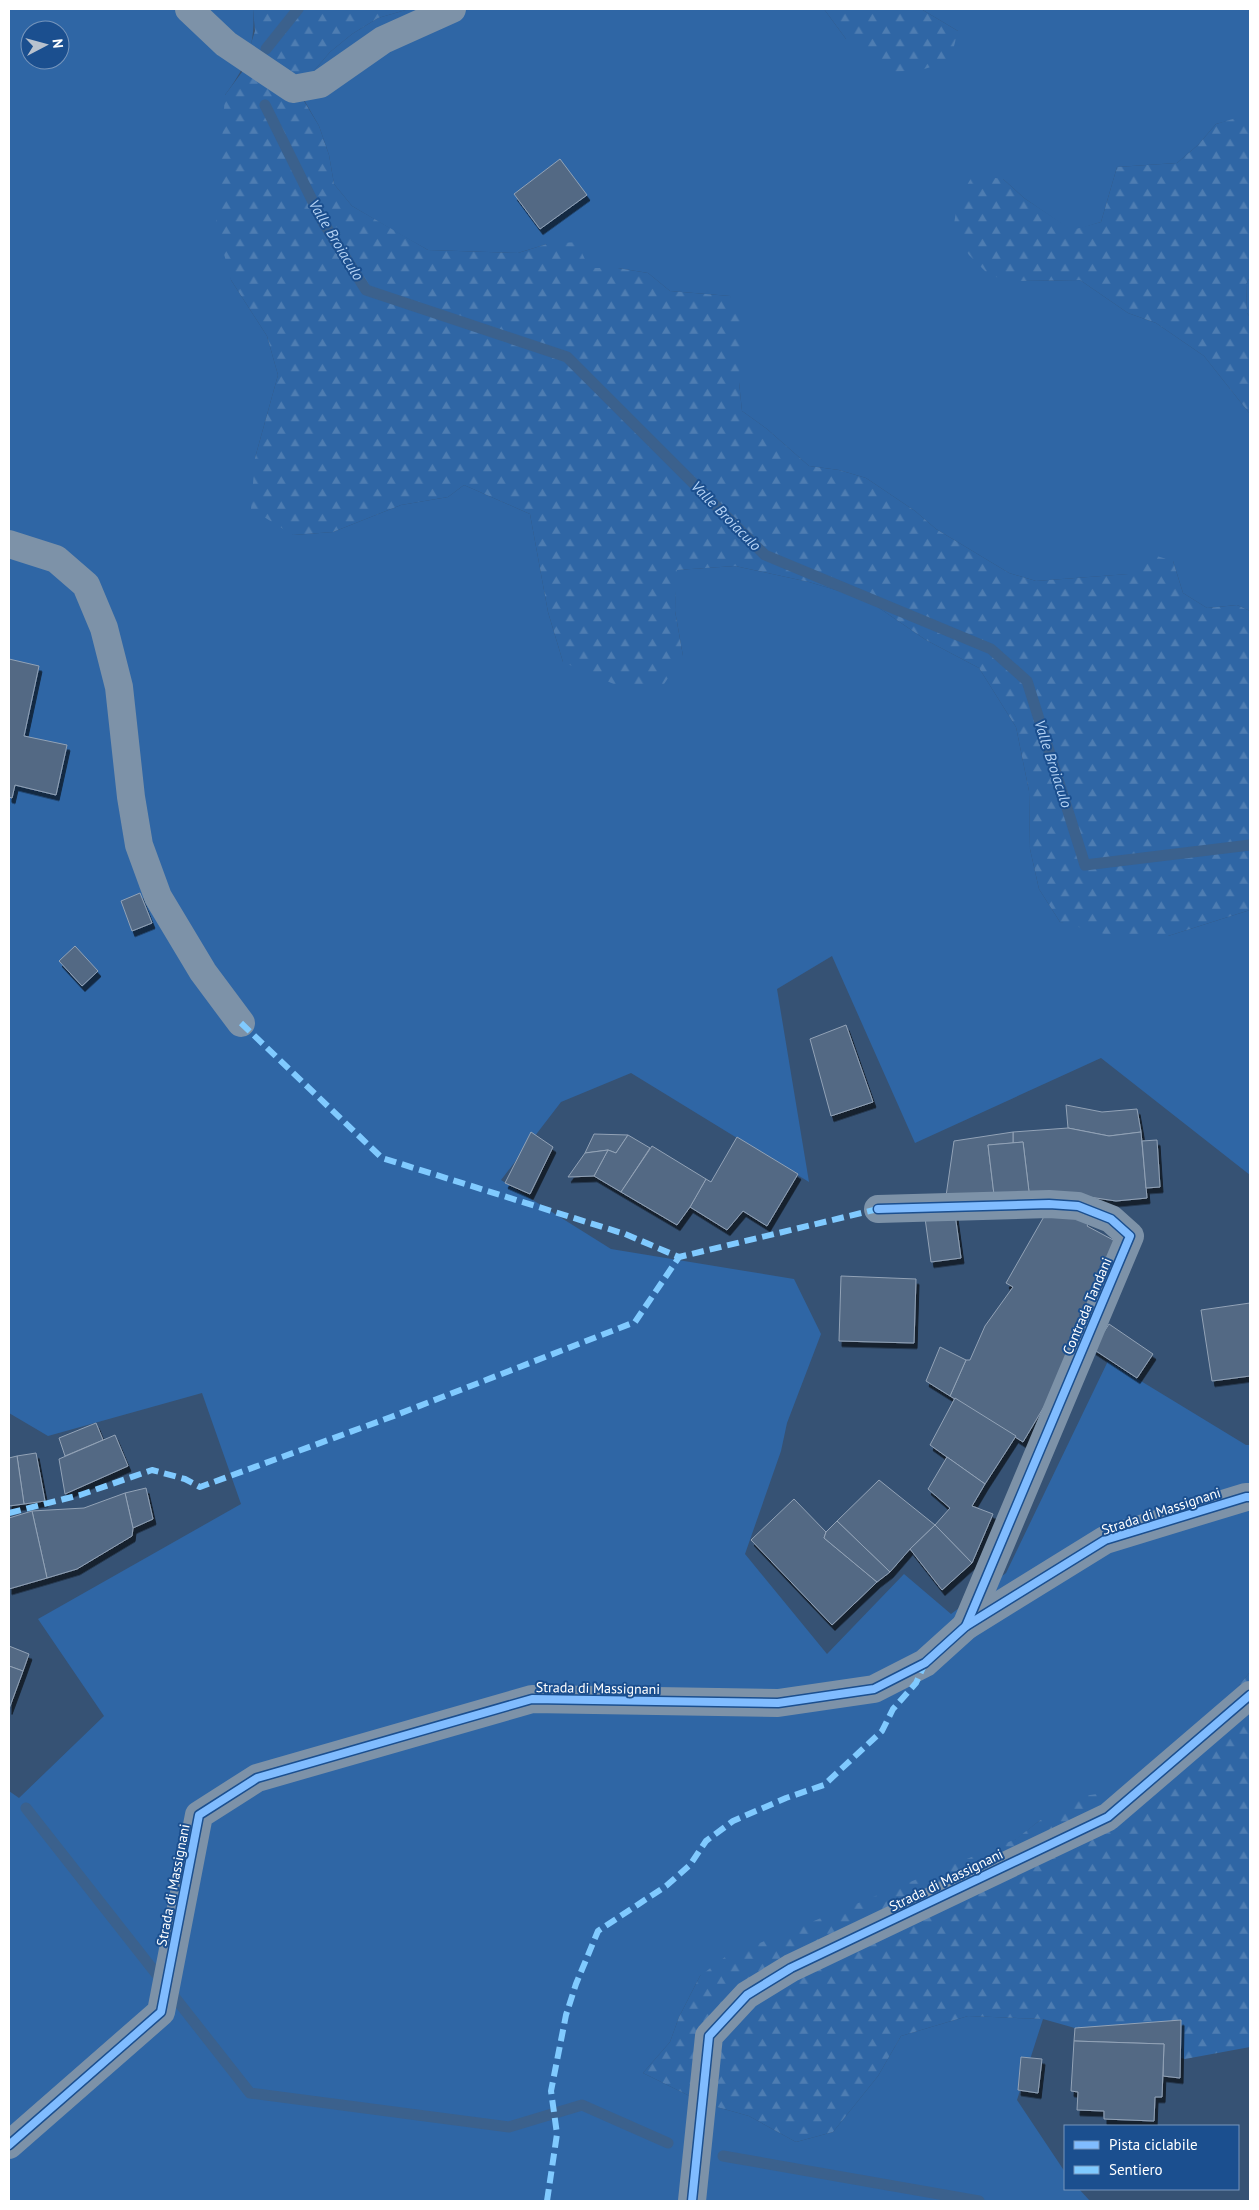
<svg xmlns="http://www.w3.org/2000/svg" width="1259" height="2210" font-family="'PT Sans',sans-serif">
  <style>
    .grass { fill: #2f66a5; fill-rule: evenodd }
    .forest { fill: url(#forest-firs) }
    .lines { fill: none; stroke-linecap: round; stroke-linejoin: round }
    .stream { stroke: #3b618d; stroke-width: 11 }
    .building { fill: #526984; stroke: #92a2b6; filter: url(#shadow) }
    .minor { stroke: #7d92a8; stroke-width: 28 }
    .tertiary { stroke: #7d92a8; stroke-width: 28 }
    .quiet { stroke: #80caff; stroke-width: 6; stroke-dasharray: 12 6; stroke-linecap: butt }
    .cycleway-casing { stroke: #1b4f8f; stroke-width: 11 }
    .cycleway { stroke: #80bcff; stroke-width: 8 }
    .labels { text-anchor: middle; stroke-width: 4; stroke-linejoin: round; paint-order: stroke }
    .street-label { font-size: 14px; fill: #fff; stroke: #1b4f8f }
    .water-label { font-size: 15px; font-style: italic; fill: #b5d3f5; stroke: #1b4f8f }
  </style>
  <defs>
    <pattern id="forest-firs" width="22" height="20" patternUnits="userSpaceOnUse" patternTransform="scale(1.25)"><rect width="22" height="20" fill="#2f66a5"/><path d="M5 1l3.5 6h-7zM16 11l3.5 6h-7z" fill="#4e7db2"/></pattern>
    <filter id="shadow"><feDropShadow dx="3" dy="5.5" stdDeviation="0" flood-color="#0009"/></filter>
  </defs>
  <rect width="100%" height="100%" fill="#365274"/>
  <!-- grass -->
  <g class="grass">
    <path d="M9 9H253C256 45 246 67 225 95L231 280 267 336 278 375 255 458 293 535 333 532 401 505 448 497 464 485 530 514 548 612 563 662 683 656 675 611 676 570 735 566 809 582 866 599 926 640 979 668 1016 727 1029 791 1030 849 1039 889 1060 922 1168 936 1250 910V1175L1101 1058 915 1143 832 956 777 989 809 1182 631 1073 561 1102 501 1180 611 1249 794 1279 821 1334 787 1423 781 1451 745 1554 827 1654 904 1574 951 1614 1006 1573 1108 1361 1246 1445H1250V1672L1214 1716 1126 1790 1039 1821 1017 1839 700 1976 679 2017 670 2042 643 2073 706 2104 749 2116 796 2142 833 2132 878 2076 901 2036 968 2016 1043 2019 1017 2100 1065 2172V2189H1079L1090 2201H9V1791L19 1798 104 1716 38 1619 241 1504 202 1393 48 1436 9 1413ZM30 30H60V60H30Z"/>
    <path d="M409 9H824L846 39 958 31 921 9H1250V115L1216 124 1198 145 1177 163 1117 167 1101 222 1072 231 1024 198 1003 179 1020 281 1080 280 1128 313 1156 323 1204 356 1250 414V611L1237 605 1207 608 1183 593 1173 561 1129 574 1036 581 1009 573 936 529 915 511 866 478 839 470 809 466 767 429 742 411 730 296 670 291 648 273 618 268H588L547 244 518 253 428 250 401 235 352 206 334 184 329 155 319 126 304 100 312 73 330 52 352 34 378 18Z"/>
    <path d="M1250 277V317L1247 313 1246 284Z"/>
  </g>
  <!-- forest -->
  <g class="forest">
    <path d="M253 9H409L378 18 352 34 330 52 312 73 304 101 319 126 329 155 334 184 352 206 428 250 518 253 547 244 577 242 589 268H618L648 273 670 291 730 296 742 322 739 382 742 411 767 429 809 466 839 470 866 478 915 511 936 529 1009 573 1036 581 1128 574 1147 553 1173 561 1183 593 1207 608 1237 605 1250 611V910L1168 936 1115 937 1060 922 1039 889 1030 849 1029 791 1016 727 979 668 926 640 866 599 809 582 735 566 677 570 675 611 683 656 664 684 616 685 563 662 548 612 530 514 464 485 448 497 401 505 333 532 293 535 251 509 255 458 278 375 267 336 231 280 216 224 225 95 242 72 255 31Z"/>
    <path d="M824 9H921L958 31 950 61 921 70 891 72 868 57 846 39Z"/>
    <path d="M1246 115H1250V277L1246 284 1247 313 1250 317V414L1204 356 1156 323 1128 313 1080 280 1020 281 990 276 969 255 953 230 958 200 973 175 1003 179 1024 198 1072 230 1101 222 1117 167 1177 163 1198 145 1216 124Z"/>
    <path d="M1250 1672V2047L1185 2059 1043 2019 968 2016 901 2036 878 2076 833 2132 796 2142 749 2116 706 2104 643 2073 670 2042 679 2017 700 1976 725 1957 1016 1839 1039 1821 1083 1796 1126 1790 1214 1716Z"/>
  </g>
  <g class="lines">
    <!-- stream -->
    <g class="stream">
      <path d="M266 49 298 9"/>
      <path d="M265 105 323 222 366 290 567 357 765 555 991 649 1027 681 1085 865 1250 845"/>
      <path d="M26 1808 250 2093 509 2127 582 2105 668 2143"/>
      <path d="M723 2156 979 2201"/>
    </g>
  </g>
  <!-- building -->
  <g class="building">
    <path d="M560 159 587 195 540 229 514 194Z"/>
    <path d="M9 659 39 666 24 736 67 745 56 795 15 785 12 798 9 797Z"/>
    <path d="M140 893 152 923 132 931 121 901Z"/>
    <path d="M75 946 98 971 82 986 59 961Z"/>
    <path d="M846 1025 873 1102 831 1116 810 1039Z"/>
    <path d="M1066 1105 1102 1112 1137 1109 1141 1132 1109 1136 1068 1128Z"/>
    <path d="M1068 1128 1109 1136 1141 1132 1147 1198 1116 1201 1076 1195 1030 1200 1023 1142 1013 1143V1132Z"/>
    <path d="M531 1132 553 1147 530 1194 505 1183Z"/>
    <path d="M1013 1132V1143L988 1145 995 1203H945L954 1141Z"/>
    <path d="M594 1134 628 1135 616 1153 608 1150 585 1153Z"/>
    <path d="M628 1135 650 1148 621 1192 594 1176 608 1150 616 1153Z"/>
    <path d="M737 1137 798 1174 767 1226 743 1211 727 1230 690 1207 706 1179 711 1182Z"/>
    <path d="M1157 1140 1160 1187 1146 1188 1142 1141Z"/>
    <path d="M1023 1142 1030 1200 995 1203 988 1145Z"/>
    <path d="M652 1146 706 1179 690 1207 677 1225 621 1192Z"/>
    <path d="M608 1150 594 1176 568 1177 585 1153Z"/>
    <path d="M1059 1207 1089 1223 1087 1226 1115 1241 1045 1405 1023 1442 950 1396 966 1360H970L985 1326 1013 1287 1006 1283 1046 1213Z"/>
    <path d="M955 1214 961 1258 931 1262 925 1218Z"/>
    <path d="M841 1276 916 1279 914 1343 839 1341Z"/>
    <path d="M1250 1303V1376L1212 1381 1201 1310Z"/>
    <path d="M1109 1324 1153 1354 1137 1378 1093 1349Z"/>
    <path d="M940 1347 966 1360 950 1396 926 1381Z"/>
    <path d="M955 1398 1016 1436 985 1484 930 1445Z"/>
    <path d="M96 1423 103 1440 65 1456 59 1438Z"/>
    <path d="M115 1435 128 1466 65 1494 59 1459Z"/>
    <path d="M36 1453 45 1501 24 1504 17 1456Z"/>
    <path d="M17 1456 24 1504 9 1506V1458Z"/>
    <path d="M947 1457 985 1484 972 1506 993 1514 972 1563 935 1525 950 1508 928 1489Z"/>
    <path d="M879 1480 935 1525 910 1549 890 1572 837 1521Z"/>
    <path d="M146 1488 153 1519 133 1528 125 1493Z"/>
    <path d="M125 1493 133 1528 132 1536 77 1569 47 1578 32 1511 84 1508Z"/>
    <path d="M794 1499 826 1532 824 1538 877 1582 832 1625 751 1540Z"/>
    <path d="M32 1511 47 1578 9 1589V1518Z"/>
    <path d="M837 1521 890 1572 877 1582 824 1538 826 1532Z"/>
    <path d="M935 1525 972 1563 942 1590 910 1549Z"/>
    <path d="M9 1646 29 1654 23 1671 9 1666Z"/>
    <path d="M9 1666 23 1671 9 1709Z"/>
    <path d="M1181 2020 1180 2078 1163 2076 1164 2044 1074 2041 1075 2028Z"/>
    <path d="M1074 2041 1164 2044 1162 2097H1155L1154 2121 1104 2119V2111L1077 2110 1078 2092 1071 2091Z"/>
    <path d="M1021 2057 1042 2059 1038 2093 1018 2090Z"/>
  </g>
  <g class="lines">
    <!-- minor -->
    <g class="minor">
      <path d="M189 9 226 44 293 89 320 84 383 40 452 9"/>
      <path d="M9 544 56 559 86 585 104 628 119 687 131 797 139 845 158 897 203 972 241 1023"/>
      <path d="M878 1209 1049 1204 1078 1206 1111 1219 1130 1236 966 1626"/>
    </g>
    <!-- tertiary -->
    <g class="tertiary">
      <path d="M9 2145 161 2012 199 1815 257 1778 532 1699 778 1703 874 1689 925 1663 966 1626 1105 1540 1246 1497H1250"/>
      <path d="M692 2201 709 2036 747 1995 791 1968 1108 1817 1250 1695"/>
    </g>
    <!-- quiet -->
    <g class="quiet">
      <path d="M241 1023 382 1158 625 1234 679 1257 878 1209"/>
      <path d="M9 1513 80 1495 152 1470 185 1479 200 1487 391 1417 635 1322 679 1257"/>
      <path d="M547 2201 557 2134 551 2091 566 2015 576 1984 598 1931 666 1886 690 1865 706 1841 733 1821 786 1798 824 1785 882 1731 893 1709 916 1683 925 1663"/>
    </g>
    <defs>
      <g id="cycleway">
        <path d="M878 1209 1049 1204 1078 1206 1111 1219 1130 1236 966 1626"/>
        <path d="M9 2145 161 2012 199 1815 257 1778 532 1699 778 1703 874 1689 925 1663 966 1626 1105 1540 1246 1497H1250"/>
        <path d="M692 2201 709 2036 747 1995 791 1968 1108 1817 1250 1695"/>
      </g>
    </defs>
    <!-- cycleway casing -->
    <use href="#cycleway" class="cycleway-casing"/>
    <!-- cycleway -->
    <use href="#cycleway" class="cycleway"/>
  </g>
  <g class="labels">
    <!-- street labels -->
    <g class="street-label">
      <text transform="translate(1087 1306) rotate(-67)" y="5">Contrada Tandani</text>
      <text transform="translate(1161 1511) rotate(-18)" y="5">Strada di Massignani</text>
      <text transform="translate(598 1688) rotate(1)" y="5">Strada di Massignani</text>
      <text transform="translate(946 1880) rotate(-26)" y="5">Strada di Massignani</text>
      <text transform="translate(173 1885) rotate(-79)" y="5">Strada di Massignani</text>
    </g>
    <!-- water labels -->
    <g class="water-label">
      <text transform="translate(336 240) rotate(59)" y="5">Valle Broiaculo</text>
      <text transform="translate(726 516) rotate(45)" y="5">Valle Broiaculo</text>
      <text transform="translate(1053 764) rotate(72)" y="5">Valle Broiaculo</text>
    </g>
  </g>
  <!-- border -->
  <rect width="1259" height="2210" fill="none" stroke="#ffffff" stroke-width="20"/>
  <!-- legend -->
  <rect x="1064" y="2125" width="175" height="65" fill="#1b4f8f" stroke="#7695bc"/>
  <rect x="1074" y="2141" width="25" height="8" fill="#80bcff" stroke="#7695bc"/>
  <text x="1109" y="2150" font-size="15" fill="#ffffff">Pista ciclabile</text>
  <rect x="1074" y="2166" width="25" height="8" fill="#80caff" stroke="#7695bc"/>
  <text x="1109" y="2175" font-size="15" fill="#ffffff">Sentiero</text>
  <!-- north arrow -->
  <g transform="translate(45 45) rotate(84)"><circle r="24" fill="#1b4f8f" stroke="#7695bc"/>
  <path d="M0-4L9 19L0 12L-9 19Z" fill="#b9c2ce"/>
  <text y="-8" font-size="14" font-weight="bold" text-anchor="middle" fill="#ffffff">N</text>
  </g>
</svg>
